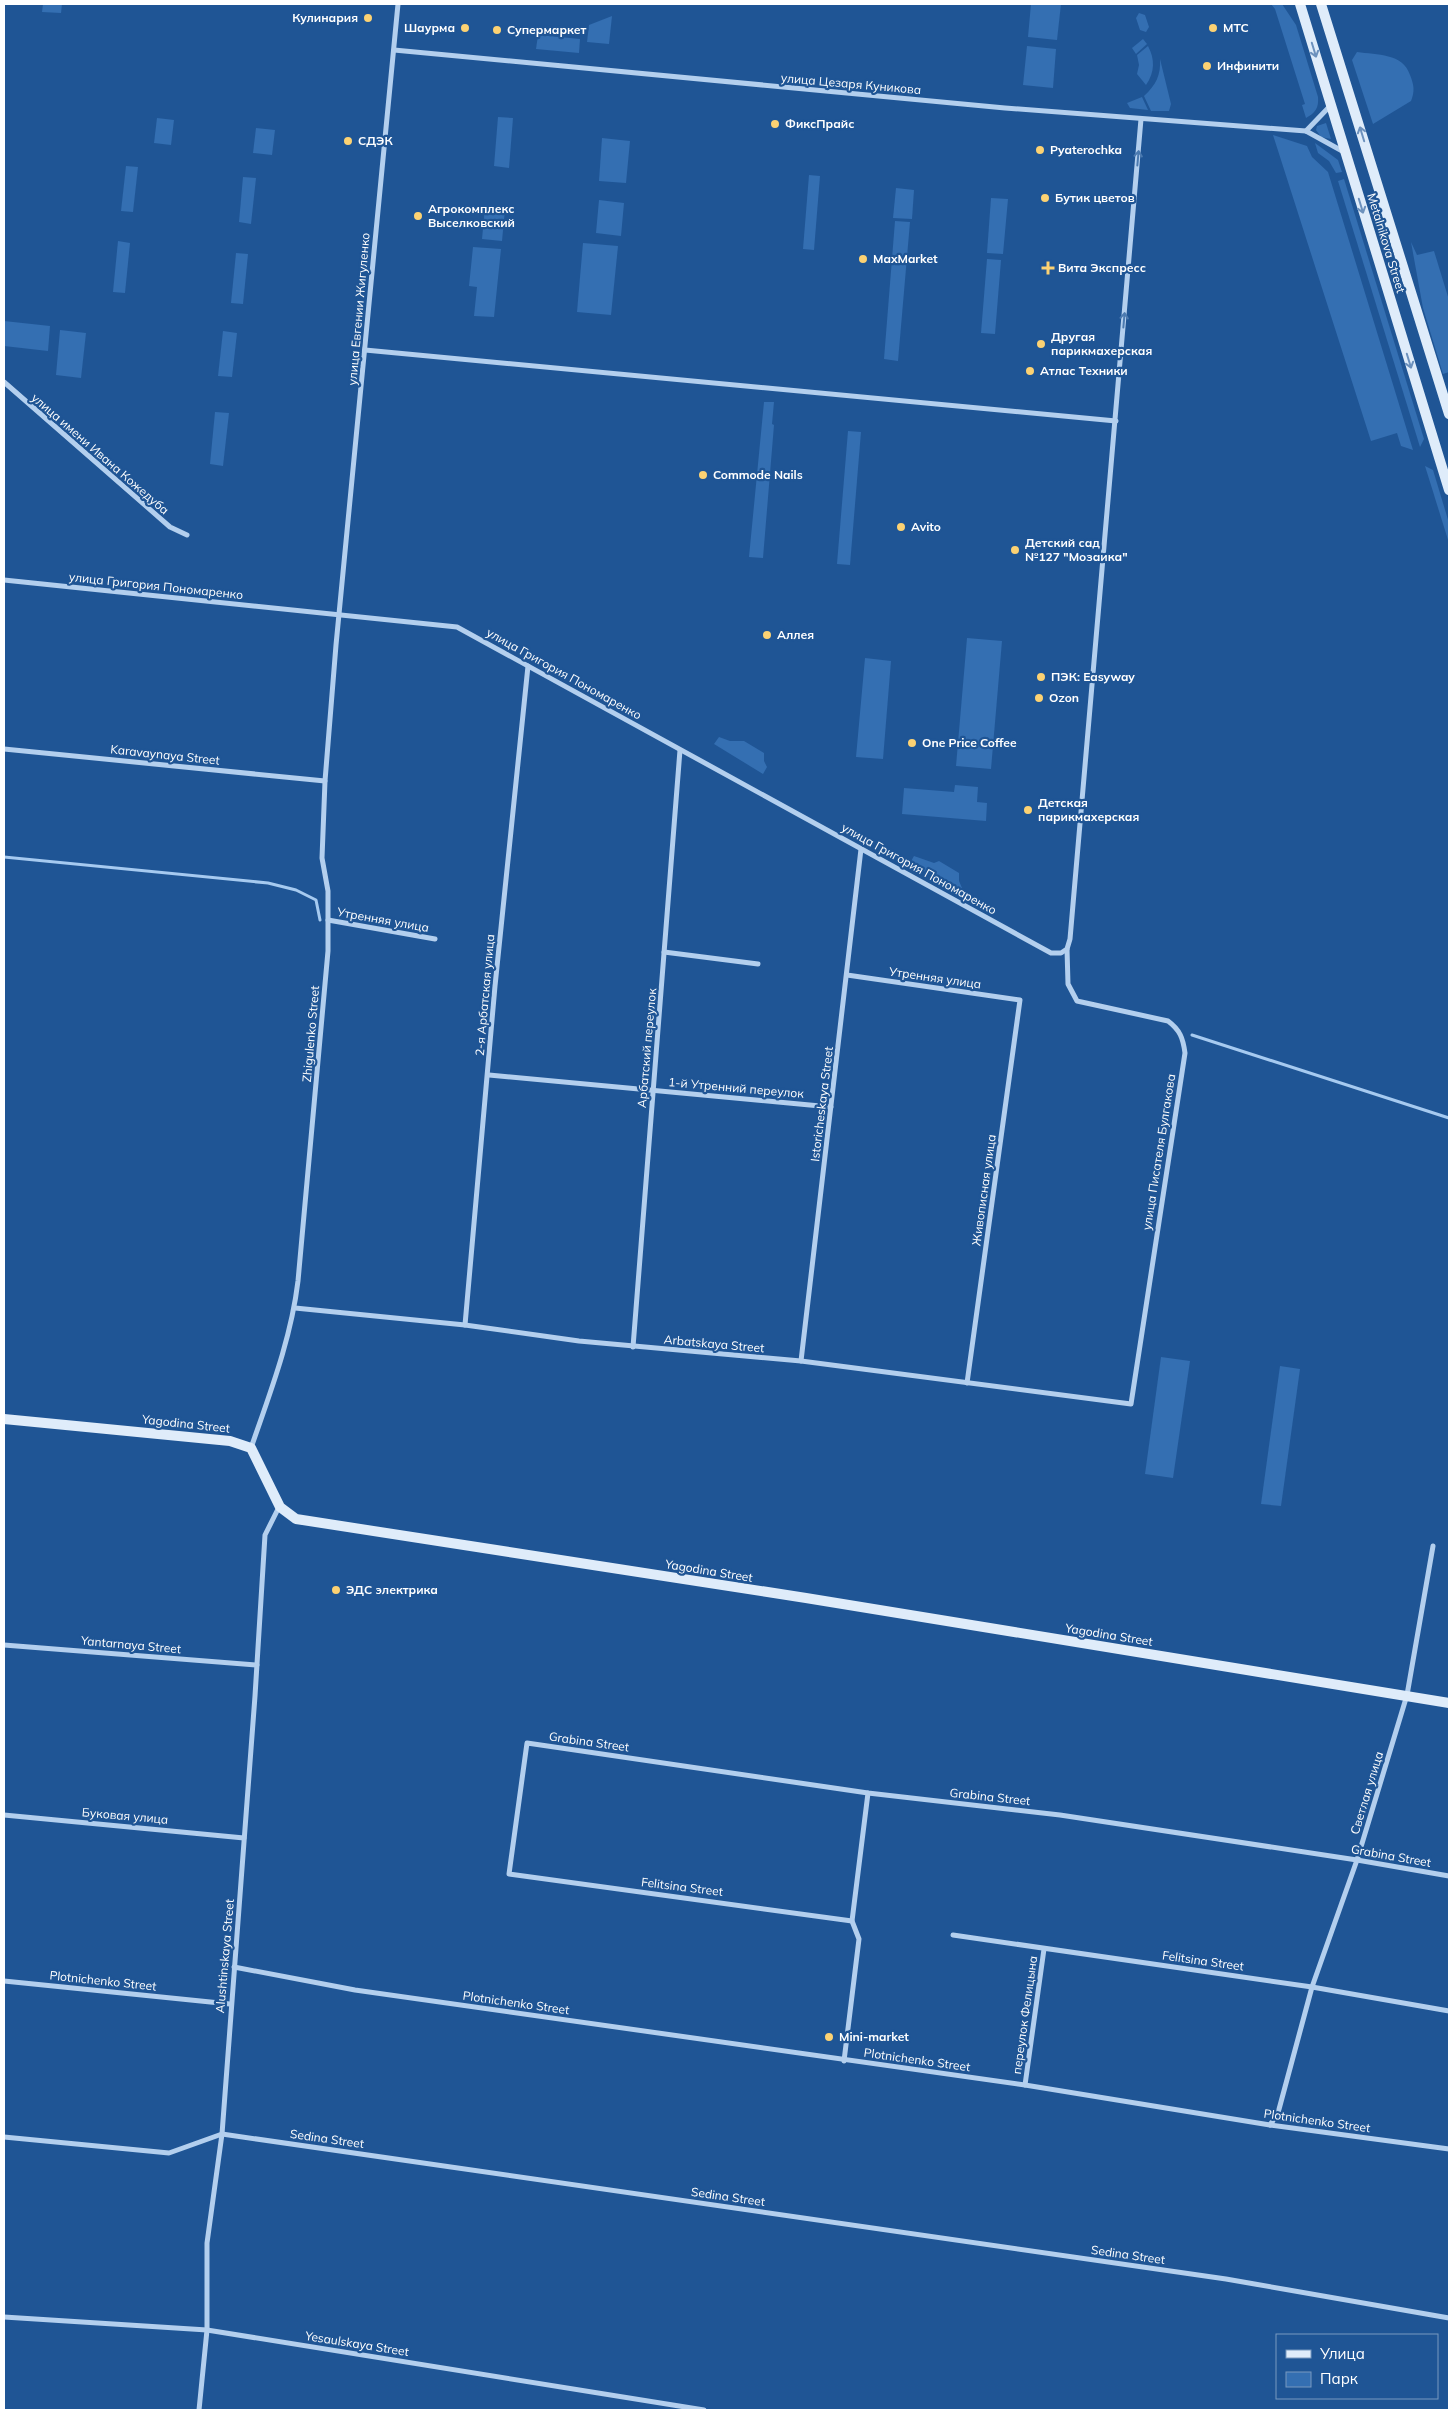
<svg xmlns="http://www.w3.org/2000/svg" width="1453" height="2414" font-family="Mulish,sans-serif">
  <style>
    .green { fill: #346fb2 }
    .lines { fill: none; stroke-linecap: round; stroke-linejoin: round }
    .stream { stroke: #a6caf0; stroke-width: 3 }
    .street { stroke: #b3cfee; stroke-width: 5 }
    .secondary { stroke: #dfecfa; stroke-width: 10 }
    .oneway { stroke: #6c91bd }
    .oneway2 { stroke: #4b7ab0 }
    .poi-dot { fill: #fcd273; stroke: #1f5595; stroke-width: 2 }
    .labels { text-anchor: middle; stroke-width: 4.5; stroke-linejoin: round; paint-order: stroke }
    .poi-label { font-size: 12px; font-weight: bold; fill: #fff; stroke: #1f5595; text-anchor: start }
    .street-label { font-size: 12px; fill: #fff; stroke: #1f5595 }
  </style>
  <rect width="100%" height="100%" fill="#1f5595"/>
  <!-- green -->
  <g class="green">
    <path d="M43 4H62L61 13 42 12Z"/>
    <path d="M1031 4H1061L1057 40 1028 37Z"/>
    <path d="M1271 4H1282L1296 25 1318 97C1319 108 1315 113 1306 118L1302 105 1305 104 1275 9Z"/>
    <path d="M1139 13 1145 15 1149 27 1146 32 1140 30 1136 18Z"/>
    <path d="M612 16 609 44 587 42 589 25Z"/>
    <path d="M538 35 580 39 579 53 536 49Z"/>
    <path d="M1143 39 1147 44 1136 54 1132 48Z"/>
    <path d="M1027 46 1056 49 1053 88 1023 85Z"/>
    <path d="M1148 46C1155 59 1155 72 1146 85L1137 74 1139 65 1137 55Z"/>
    <path d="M1357 52C1377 55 1403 53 1410 75 1414 85 1415 91 1411 101L1373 124 1352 60Z"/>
    <path d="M1160 59 1171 104 1169 111H1151L1144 96C1156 85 1161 75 1160 59Z"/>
    <path d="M1142 97 1148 110 1130 108 1127 103Z"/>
    <path d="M498 117 513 118 509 168 494 166Z"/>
    <path d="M157 118 174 120 171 145 154 143Z"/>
    <path d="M1326 123 1331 139 1321 137 1316 130 1317 126Z"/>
    <path d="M256 128 275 130 272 155 253 153Z"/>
    <path d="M1273 135 1307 146 1312 157 1328 172 1413 450 1401 446 1397 433 1371 441Z"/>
    <path d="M602 138 630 141 626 183 599 181Z"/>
    <path d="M1315 143 1338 160 1342 172 1336 173 1329 161 1318 153Z"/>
    <path d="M126 166 138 167 133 212 121 211Z"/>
    <path d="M809 175 820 176 814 250 803 249Z"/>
    <path d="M243 177 256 178 251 224 239 222Z"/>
    <path d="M1344 179 1424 439 1420 447 1338 181Z"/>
    <path d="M896 188 914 190 912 219 893 218Z"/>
    <path d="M991 198 1008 199 1003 254 987 253Z"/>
    <path d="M599 200 624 203 621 236 596 233Z"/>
    <path d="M485 207 505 209 502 241 482 239Z"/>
    <path d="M895 221 910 222 898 361 884 359Z"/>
    <path d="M118 241 130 243 125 293 113 292Z"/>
    <path d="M1411 242 1417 255 1434 251 1449 300V372L1443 374 1423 308Z"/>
    <path d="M583 243 618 246 611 315 577 312Z"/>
    <path d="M473 247 501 249 494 317 474 316 477 287 469 286Z"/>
    <path d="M236 253 248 254 243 304 231 303Z"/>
    <path d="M987 259 1001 260 995 334 981 333Z"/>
    <path d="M4 321 50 326 48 351 4 346Z"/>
    <path d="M60 330 86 333 81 378 56 375Z"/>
    <path d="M223 331 237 333 232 377 218 376Z"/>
    <path d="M764 402H774L772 424 774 425 763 558 749 557Z"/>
    <path d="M215 412 229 413 223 466 210 464Z"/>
    <path d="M848 431 861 432 850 565 837 564Z"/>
    <path d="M1425 466 1433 470 1449 523V543Z"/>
    <path d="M967 638 1002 641 991 769 956 766Z"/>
    <path d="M865 658 891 661 883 759 856 757Z"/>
    <path d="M719 737 730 741H744L764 753V761L767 767 763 774 714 744Z"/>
    <path d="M955 785 978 787 977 802 987 803 986 821 902 814 904 788 954 792Z"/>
    <path d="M914 856 934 863 939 861 959 873V881L962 888 960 892 910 863Z"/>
    <path d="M1161 1357 1190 1361 1173 1478 1145 1474Z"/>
    <path d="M1280 1366 1300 1369 1281 1506 1261 1504Z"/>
  </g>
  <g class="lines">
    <!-- stream -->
    <g class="stream">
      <path d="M4 857 268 883 296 890 316 900 320 920"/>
      <path d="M1192 1035 1449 1118"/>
    </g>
    <!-- street -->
    <g class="street">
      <path d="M394 50 1005 108 1306 131 1344 152"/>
      <path d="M1306 131 1331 105"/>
      <path d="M365 350 1116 421"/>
      <path d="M4 382 170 527 187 535"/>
      <path d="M4 580 457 627 1051 953H1061L1067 949 1070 939 1141 119"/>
      <path d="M4 749 325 781"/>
      <path d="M328 920 435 939"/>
      <path d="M664 952 758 964"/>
      <path d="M847 975 1020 1000 967 1383"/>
      <path d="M489 1075 831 1107"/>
      <path d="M295 1308 465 1325 579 1341 801 1361 1131 1404 1185 1053C1183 1038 1180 1030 1168 1021L1077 1001 1068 984 1067 949"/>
      <path d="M465 1325 495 986 528 666"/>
      <path d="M633 1347 680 750"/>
      <path d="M801 1361 861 849"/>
      <path d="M251 1448C270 1393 291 1339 298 1281L328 951V891L322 858 325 781 336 645 398 4"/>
      <path d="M4 1645 257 1665"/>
      <path d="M4 1815 244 1838"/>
      <path d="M852 1921 509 1874 527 1743 868 1793 1060 1815 1357 1860 1449 1876"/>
      <path d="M953 1935 1312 1987 1449 2011"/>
      <path d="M234 1967 355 1990 1025 2085 1270 2125 1449 2149"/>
      <path d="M4 1981 230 2004"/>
      <path d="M844 2061 859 1939 852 1921 868 1793"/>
      <path d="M1025 2085 1044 1949"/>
      <path d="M1270 2125 1278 2113 1312 1987 1357 1860 1407 1695 1433 1546"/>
      <path d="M4 2137 169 2153 222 2134 1226 2279 1449 2318"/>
      <path d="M4 2317 207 2330 704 2410"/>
      <path d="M199 2410 207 2330V2243L222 2134 255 1696 265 1535 279 1507"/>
    </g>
    <!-- secondary -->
    <g class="secondary">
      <path d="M1300 4 1449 490"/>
      <path d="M1321 4 1449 414"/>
      <path d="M4 1419 230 1441 251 1448 280 1507 296 1519 806 1598 1449 1703"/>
    </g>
  </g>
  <!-- one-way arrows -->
  <defs><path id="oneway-shaft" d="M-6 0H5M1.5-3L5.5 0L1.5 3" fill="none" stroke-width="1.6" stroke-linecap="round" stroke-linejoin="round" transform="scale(1.25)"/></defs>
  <g class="oneway">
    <use href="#oneway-shaft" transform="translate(1314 50) rotate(73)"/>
    <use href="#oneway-shaft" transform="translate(1362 134) rotate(-107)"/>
    <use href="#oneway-shaft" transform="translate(1361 206) rotate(73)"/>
    <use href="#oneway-shaft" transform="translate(1409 361) rotate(73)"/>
  </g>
  <g class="oneway2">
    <use href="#oneway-shaft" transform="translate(1138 158) rotate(-85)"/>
    <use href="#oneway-shaft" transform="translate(1124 320) rotate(-85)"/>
  </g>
  <!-- markers -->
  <g class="poi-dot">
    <circle cx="368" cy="18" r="5"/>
    <circle cx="465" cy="28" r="5"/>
    <circle cx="1213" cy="28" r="5"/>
    <circle cx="497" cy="30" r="5"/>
    <circle cx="1207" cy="66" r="5"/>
    <circle cx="775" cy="124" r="5"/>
    <circle cx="348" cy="141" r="5"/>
    <circle cx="1040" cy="150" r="5"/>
    <circle cx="1045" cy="198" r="5"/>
    <circle cx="418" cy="216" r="5"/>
    <circle cx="863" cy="259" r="5"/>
    <path d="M1045.5 260.5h5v5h5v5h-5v5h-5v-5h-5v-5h5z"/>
    <circle cx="1041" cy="344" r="5"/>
    <circle cx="1030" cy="371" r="5"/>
    <circle cx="703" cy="475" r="5"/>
    <circle cx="901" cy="527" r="5"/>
    <circle cx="1015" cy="550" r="5"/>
    <circle cx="767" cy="635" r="5"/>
    <circle cx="1041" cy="677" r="5"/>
    <circle cx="1039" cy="698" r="5"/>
    <circle cx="912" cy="743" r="5"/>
    <circle cx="1028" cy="810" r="5"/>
    <circle cx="336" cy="1590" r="5"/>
    <circle cx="829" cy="2037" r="5"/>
  </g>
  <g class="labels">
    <!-- poi labels -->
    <g class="poi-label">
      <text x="358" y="22" text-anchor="end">Кулинария</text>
      <text x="455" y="32" text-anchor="end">Шаурма</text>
      <text x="1223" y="32">МТС</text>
      <text x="507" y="34">Супермаркет</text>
      <text x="1217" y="70">Инфинити</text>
      <text x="785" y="128">ФиксПрайс</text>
      <text x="358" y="145">СДЭК</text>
      <text x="1050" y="154">Pyaterochka</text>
      <text x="1055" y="202">Бутик цветов</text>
      <text x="428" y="213">Агрокомплекс<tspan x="428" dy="14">Выселковский</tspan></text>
      <text x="873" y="263">MaxMarket</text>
      <text x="1058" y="272">Вита Экспресс</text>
      <text x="1051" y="341">Другая<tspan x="1051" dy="14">парикмахерская</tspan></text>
      <text x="1040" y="375">Атлас Техники</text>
      <text x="713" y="479">Commode Nails</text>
      <text x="911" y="531">Avito</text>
      <text x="1025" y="547">Детский сад<tspan x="1025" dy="14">№127 "Мозаика"</tspan></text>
      <text x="777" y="639">Аллея</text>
      <text x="1051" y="681">ПЭК: Easyway</text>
      <text x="1049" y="702">Ozon</text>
      <text x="922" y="747">One Price Coffee</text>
      <text x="1038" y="807">Детская<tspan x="1038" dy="14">парикмахерская</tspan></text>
      <text x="346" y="1594">ЭДС электрика</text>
      <text x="839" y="2041">Mini-market</text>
    </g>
    <!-- street labels -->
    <g class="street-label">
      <text transform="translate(851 84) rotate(5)" y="4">улица Цезаря Куникова</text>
      <text transform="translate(1386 243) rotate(73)" y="4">Metalnikova Street</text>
      <text transform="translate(359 309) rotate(-85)" y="4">улица Евгении Жигуленко</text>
      <text transform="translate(100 454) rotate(41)" y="4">улица имени Ивана Кожедуба</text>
      <text transform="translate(156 586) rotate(6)" y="4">улица Григория Пономаренко</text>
      <text transform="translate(564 674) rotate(29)" y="4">улица Григория Пономаренко</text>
      <text transform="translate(165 755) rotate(6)" y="4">Karavaynaya Street</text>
      <text transform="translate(919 869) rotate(29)" y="4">улица Григория Пономаренко</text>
      <text transform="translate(383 920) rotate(10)" y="4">Утренняя улица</text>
      <text transform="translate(935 978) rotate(8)" y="4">Утренняя улица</text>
      <text transform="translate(485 995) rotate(-85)" y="4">2-я Арбатская улица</text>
      <text transform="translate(311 1034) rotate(-85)" y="4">Zhigulenko Street</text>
      <text transform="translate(647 1048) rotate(-85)" y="4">Арбатский переулок</text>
      <text transform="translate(736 1088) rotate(5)" y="4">1-й Утренний переулок</text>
      <text transform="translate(822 1104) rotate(-83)" y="4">Istoricheskaya Street</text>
      <text transform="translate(1159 1152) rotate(-81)" y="4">улица Писателя Булгакова</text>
      <text transform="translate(984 1190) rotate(-82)" y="4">Живописная улица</text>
      <text transform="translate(714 1344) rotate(5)" y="4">Arbatskaya Street</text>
      <text transform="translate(186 1424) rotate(6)" y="4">Yagodina Street</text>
      <text transform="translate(709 1571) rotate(9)" y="4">Yagodina Street</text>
      <text transform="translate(1109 1635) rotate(9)" y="4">Yagodina Street</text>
      <text transform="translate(131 1645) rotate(5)" y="4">Yantarnaya Street</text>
      <text transform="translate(589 1742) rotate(8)" y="4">Grabina Street</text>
      <text transform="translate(1367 1793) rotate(-73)" y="4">Светлая улица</text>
      <text transform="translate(990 1797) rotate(6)" y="4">Grabina Street</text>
      <text transform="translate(125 1816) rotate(5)" y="4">Буковая улица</text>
      <text transform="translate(1391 1856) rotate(10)" y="4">Grabina Street</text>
      <text transform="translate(682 1887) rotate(7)" y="4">Felitsina Street</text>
      <text transform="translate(225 1956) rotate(-85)" y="4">Alushtinskaya Street</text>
      <text transform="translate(1203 1961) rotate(8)" y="4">Felitsina Street</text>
      <text transform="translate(103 1981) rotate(6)" y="4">Plotnichenko Street</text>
      <text transform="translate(516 2003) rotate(8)" y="4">Plotnichenko Street</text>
      <text transform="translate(1025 2015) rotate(-82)" y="4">переулок Фелицына</text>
      <text transform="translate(917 2060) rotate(8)" y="4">Plotnichenko Street</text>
      <text transform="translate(1317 2121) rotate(8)" y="4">Plotnichenko Street</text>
      <text transform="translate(327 2139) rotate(8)" y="4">Sedina Street</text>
      <text transform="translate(728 2197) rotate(8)" y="4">Sedina Street</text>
      <text transform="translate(1128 2255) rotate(8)" y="4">Sedina Street</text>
      <text transform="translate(357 2344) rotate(9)" y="4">Yesaulskaya Street</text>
    </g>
  </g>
  <!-- border -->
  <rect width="1453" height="2414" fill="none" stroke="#ffffff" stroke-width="10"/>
  <!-- legend -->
  <rect x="1276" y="2334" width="162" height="65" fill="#1f5595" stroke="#7999bf"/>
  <rect x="1286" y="2350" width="25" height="8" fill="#dfecfa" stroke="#7999bf"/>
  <text x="1320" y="2359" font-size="15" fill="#ffffff">Улица</text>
  <rect x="1286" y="2372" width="25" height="15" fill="#346fb2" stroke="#7999bf"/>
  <text x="1320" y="2384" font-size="15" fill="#ffffff">Парк</text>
</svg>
